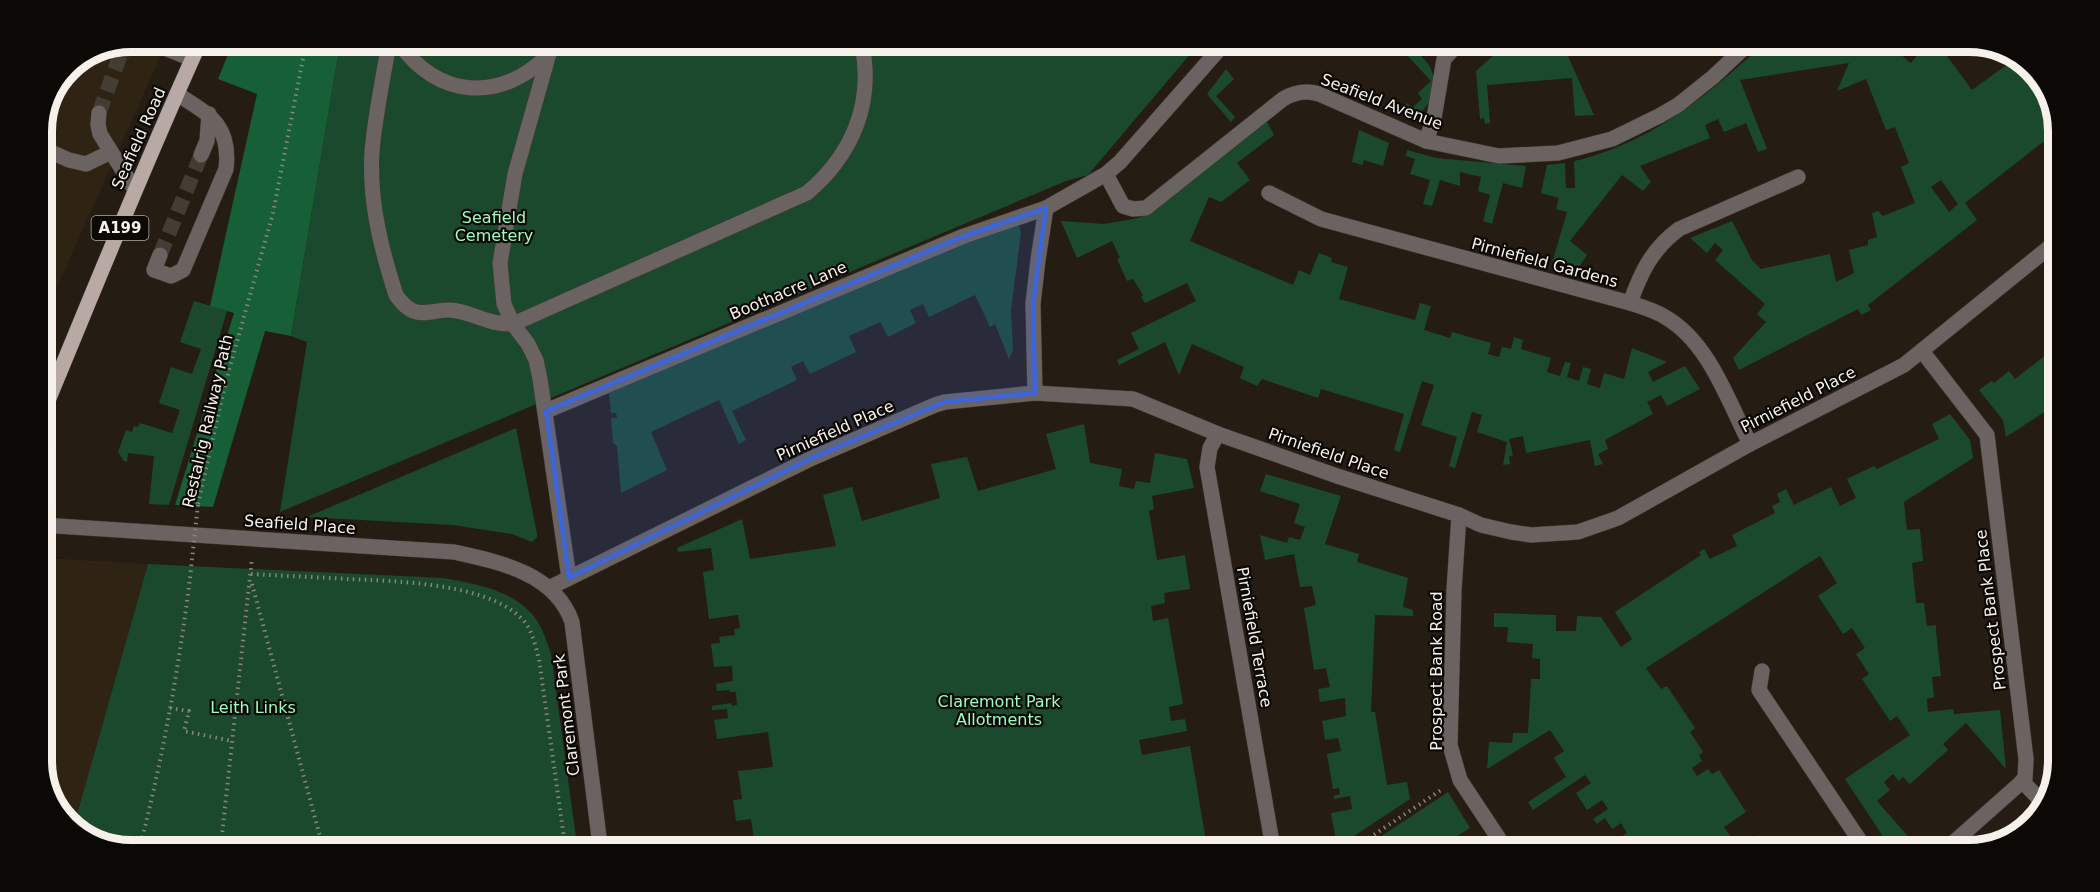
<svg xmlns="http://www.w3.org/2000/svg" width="2100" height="892" font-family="'DejaVu Sans',sans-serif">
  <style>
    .built { fill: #2f2313 }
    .green { fill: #1b492e; fill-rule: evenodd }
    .forest { fill: #165f37 }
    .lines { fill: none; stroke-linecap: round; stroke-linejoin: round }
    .minor-tunnel { stroke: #443d33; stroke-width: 15; stroke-dasharray: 15 8; stroke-linecap: butt }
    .minor-casing { stroke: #423b31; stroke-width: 16 }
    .major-casing { stroke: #423b31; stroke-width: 16 }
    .path { stroke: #8b847c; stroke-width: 4; stroke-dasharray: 1.5 4.5; stroke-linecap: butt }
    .minor { stroke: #6b6361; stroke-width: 15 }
    .major { stroke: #b8a9a4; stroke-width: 15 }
    .path-bridge { stroke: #8b847c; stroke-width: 4; stroke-dasharray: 1.5 4.5; stroke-linecap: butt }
    .marked { fill: #3e66db; fill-opacity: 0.2; stroke: #3e66db; stroke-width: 4.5; stroke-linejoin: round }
    .labels { text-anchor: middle; stroke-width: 4.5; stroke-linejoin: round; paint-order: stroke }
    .shield { fill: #0b0805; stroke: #b0aba5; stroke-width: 1.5 }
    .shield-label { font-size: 15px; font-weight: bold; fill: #f6f1ea }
    .street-label { font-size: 16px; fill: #f6f1ea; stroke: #0b0805 }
    .park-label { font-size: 16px; fill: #9dfdbf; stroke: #0b0805 }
    .rim { fill: none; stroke: #f6f1ea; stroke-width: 8 }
  </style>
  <rect width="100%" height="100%" fill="#251d13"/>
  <!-- built -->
  <g class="built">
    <path d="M131 42H167L42 320V126L68 68Z"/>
    <path d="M42 558 148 564 74 825 60 815 42 767Z"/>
  </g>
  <!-- green -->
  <g class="green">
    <path d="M340 43 1197 46 1088 175 1066 181 280 512 307 342 291 336Z"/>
    <path d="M1407 47H1413C1419 54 1427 61 1431 69 1439 88 1428 116 1407 118L1400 110 1407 103 1412 108 1422 99 1418 93 1431 81 1408 56 1411 52Z"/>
    <path d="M1503 47H1564L1594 115 1575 116 1572 78 1487 85 1490 123 1485 124 1484 118 1480 119 1476 71Z"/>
    <path d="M1759 48H1893L1911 63 1923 48H1941L1972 90 2015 59 2043 81 2058 126V148L2057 151 2052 153 2043 142 1965 203 1977 220 1868 305 1871 310 1861 315 1858 309 1739 370 1733 358 1766 322 1757 314 1765 304 1715 260 1723 250 1715 243 1707 253 1690 238 1732 221 1752 260 1761 269 1830 254 1836 282 1854 273 1849 250 1868 245V240L1877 237 1872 213 1878 211 1883 216 1915 203 1901 167 1909 163 1895 127 1886 130 1866 79 1837 91 1849 63 1740 80 1767 149 1758 152 1746 123 1724 132 1718 119 1705 125 1710 138 1640 166 1651 182 1643 191 1622 175 1570 241 1587 255 1576 271 1552 263 1567 212 1556 209 1559 198 1541 193 1547 165 1565 163 1566 188H1575L1574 161C1586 159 1598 154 1610 150 1667 129 1714 89 1759 48ZM1941 180 1958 204 1949 212 1931 187Z"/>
    <path d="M1226 69 1234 79 1216 96 1235 117 1231 122 1207 94Z"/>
    <path d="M1266 120 1274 135 1237 163 1250 180 1221 202 1209 197 1190 241 1293 285 1299 270 1310 275 1319 253 1332 258 1331 262 1348 267 1339 299 1415 320 1420 303 1431 306 1424 330 1450 338 1452 332 1491 343 1488 354 1499 357 1502 347 1511 349 1514 337 1523 340 1521 349 1551 358 1547 372 1560 376 1565 362 1571 363 1567 377 1579 381 1583 367 1591 369 1587 384 1600 388 1604 373 1624 379 1632 348 1667 362 1648 372 1653 382 1685 366 1700 389 1667 406 1661 395 1647 402 1653 414 1605 440 1608 449 1598 454 1603 464 1595 466 1590 440 1526 453 1523 436 1509 439 1513 455 1509 457 1510 464 1503 465 1507 442 1477 432 1482 415 1472 412 1455 468 1449 466 1457 437 1421 425 1434 385 1422 381 1400 452 1394 450 1404 414 1321 389 1318 398 1262 379 1257 386 1240 378 1244 367 1192 344 1179 375 1165 342 1119 365 1117 360 1139 349 1131 333 1196 301 1187 283 1145 303 1141 297 1143 295 1133 279 1127 281 1117 259 1120 258 1112 241 1077 258 1061 221 1104 224 1138 218 1154 210Z"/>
    <path d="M1359 130 1389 143 1383 166 1364 160 1362 165 1352 162Z"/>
    <path d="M1407 150 1436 158 1526 166 1522 188 1503 183 1492 224 1483 221 1490 195 1478 191 1481 177 1460 172V186L1440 180 1432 206 1423 204 1430 180 1410 174 1415 159 1406 156Z"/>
    <path d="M1015 225H1019L1021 232 1011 310 1013 350 1009 359 995 324 990 327 975 295 929 317 923 304 910 310 916 323 888 337 880 322 849 336 856 352 810 374 803 361 791 367 797 380 732 411 746 440 739 444 719 400 651 432 667 470 621 493 617 446 613 443 611 418H617L616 413H611L609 393 960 245Z"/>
    <path d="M194 301 227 311 169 505 149 504 154 456 128 453 127 462 124 461 118 452 126 430 132 432 134 426 138 427 140 423 172 433 180 410 159 403 171 367 192 374 201 349 180 342Z"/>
    <path d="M2056 347 2055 405 2006 437 2003 420 1979 390 1991 381 1994 383 2009 371 2015 379Z"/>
    <path d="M1950 414 1970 440 1973 458 1904 502 1907 530 1920 529 1923 561 1912 563 1916 603H1924L1927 626 1936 625V631L1941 676 1932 677 1934 697 1927 699 1928 712 1953 709 1954 714 2000 710 2006 769 1966 723 1943 744 1948 750 1910 784 1903 777 1899 781 1893 774 1884 782 1890 790 1877 801 1920 850H1892L1845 779 1910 735 1897 716 1890 721 1862 679 1869 674 1856 654 1865 648 1852 628 1843 634 1818 596 1837 583 1820 556 1646 668 1661 689 1667 686 1695 728 1690 732 1703 752 1699 755 1702 761 1692 768 1697 776 1708 769 1712 774 1719 770 1746 812 1724 827 1738 848 1759 835 1768 849H1691L1689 847 1687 849H1613L1610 844 1627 833 1621 823 1612 829 1605 818 1597 824 1593 819 1608 809 1602 800 1587 810 1576 793 1591 783 1585 775 1533 810 1528 802 1566 777 1554 758 1564 751 1550 730 1487 769 1489 742 1512 743 1513 733H1528L1531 679H1540V659L1532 658 1533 644 1507 642 1508 627H1494V613L1556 615V631H1576L1577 616 1601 617 1621 647 1632 639 1615 612 1701 555 1699 552 1704 549 1710 559 1737 546 1732 535 1775 513 1772 506 1780 502 1777 494 1786 489 1794 505 1831 487 1840 506 1856 498 1847 479 1874 466 1877 469 1939 439 1932 424Z"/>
    <path d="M1084 424 1090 463 1122 469 1119 486 1134 489 1136 481 1150 483 1155 453 1187 459 1194 488 1152 496 1154 509 1149 511 1157 560 1185 555 1190 589 1164 593 1165 603 1151 606 1153 621 1168 618 1183 704 1169 707 1171 721 1185 719 1187 731 1139 740 1142 755 1190 746 1207 847 755 845 751 819 736 821 733 800 742 799 738 771 773 767 768 732 717 739 714 720 728 718 727 709 712 710V706L731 703 732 706 737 705 736 692H730L729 690 717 691 716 684 733 681 732 666 714 667 711 644 720 643 719 637 735 635 734 629 740 628 738 615 709 619 703 572 714 570 711 548 678 552 677 548 742 519 750 559 836 546 823 495 852 487 862 521 940 498 931 464 967 457 978 491 1056 469 1046 434Z"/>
    <path d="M516 428 537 534V537L532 542 512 534 453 525 307 517Z"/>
    <path d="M1266 474 1341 496 1325 544 1359 554 1357 562 1408 578 1403 607 1413 610V616L1375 615 1371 712H1375L1387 785 1407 782 1410 799 1336 848H1315L1314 839 1332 838 1335 835 1331 813 1352 809 1350 796 1334 799V796L1340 794 1339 788 1333 789 1327 754 1341 751 1338 738 1325 740 1322 721 1346 716 1345 698 1320 702 1318 689 1330 687 1326 668 1314 670 1304 608 1316 605 1312 586 1300 587 1294 554 1265 560 1260 535 1287 543 1289 537 1300 540 1305 527 1294 523 1300 504 1260 491Z"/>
    <path d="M148 564 443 578C472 583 508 589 530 612 541 623 546 639 551 654L577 845 97 843 74 825Z"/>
    <path d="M1448 792 1470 828 1438 848H1383L1377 839Z"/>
  </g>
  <!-- forest -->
  <path class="forest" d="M233 42 340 43 291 336 265 331 213 507 175 505 234 313 210 306 257 94 218 79Z"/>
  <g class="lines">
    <!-- minor-tunnel -->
    <g class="minor-tunnel">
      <path d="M99 113 124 45"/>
      <path d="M160 255 201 155"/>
    </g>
    <defs>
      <g id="minor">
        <path d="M150 42 192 59"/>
        <path d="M389 43C383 79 375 115 372 152 369 201 381 249 396 295 401 302 405 307 413 311 426 316 437 309 450 310 474 312 487 325 513 324L807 193C852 155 874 104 862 45"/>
        <path d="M399 43C437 98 500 103 547 56"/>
        <path d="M552 43 515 174 500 263 504 304 513 324 528 344 536 360 540 379 569 578"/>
        <path d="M99 113 98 125 100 134 135 190"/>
        <path d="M1426 141 1434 118 1444 59 1455 47"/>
        <path d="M42 148 69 160 86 164 111 152"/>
        <path d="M201 155 207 141 209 114"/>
        <path d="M1106 174 1123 206 1133 209 1146 208 1283 99C1295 92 1306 90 1319 94L1426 141 1499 156 1558 153 1612 139 1659 116 1678 105 1713 77 1744 48"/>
        <path d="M1269 193 1321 219 1630 303C1642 307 1654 310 1665 317 1709 342 1728 401 1750 444"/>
        <path d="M160 255 154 270 171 276 183 270 226 169C231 125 210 115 177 94"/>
        <path d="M1630 303C1641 272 1652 249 1679 229L1798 177"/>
        <path d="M1922 351 1987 435 2026 759 2025 779 1945 850"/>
        <path d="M1035 393 1033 304 1038 260 1046 208 1106 174 1120 162 1222 46"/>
        <path d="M546 411 964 236 1046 208"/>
        <path d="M1218 434 1210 448 1207 467 1273 848"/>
        <path d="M1459 515 1454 590 1450 745 1460 780 1505 848"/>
        <path d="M42 525 454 552C499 562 555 573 572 622L600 845"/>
        <path d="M549 588 810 459 935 405 945 402 1035 393 1133 399 1218 434 1337 476 1459 515 1481 525 1511 532 1531 535 1578 532 1618 518 1750 444 1904 365 2057 241"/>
        <path d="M1762 671 1759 690 1866 850"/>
        <path d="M2022 781 2044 804"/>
      </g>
      <path id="major" d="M42 415C94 290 144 165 200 42"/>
    </defs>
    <!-- minor casing -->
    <use href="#minor" class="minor-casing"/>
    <!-- major casing -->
    <use href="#major" class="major-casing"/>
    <!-- path -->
    <g class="path">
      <path d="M198 504 226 381 273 213 306 43"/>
      <path d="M251 574C284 576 316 577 348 579 395 581 486 583 521 618 532 628 535 645 539 659L565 845"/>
      <path d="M252 584 322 844"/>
      <path d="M170 708 189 711 184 731 232 741"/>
      <path d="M141 843C163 756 179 667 190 578"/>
      <path d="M221 844 252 558"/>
      <path d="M1354 848 1441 790"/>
    </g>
    <!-- minor -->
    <use href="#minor" class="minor"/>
    <!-- major -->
    <use href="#major" class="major"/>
    <!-- path-bridge -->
    <path class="path-bridge" d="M190 578 198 504"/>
  </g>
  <!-- marked area -->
  <path class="marked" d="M1046 208 1033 304 1035 393 945 402 810 459 569 578 546 411 964 236Z"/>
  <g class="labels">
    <!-- shield labels -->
    <rect class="shield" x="91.5" y="216" width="57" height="24" rx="4.5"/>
    <g class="shield-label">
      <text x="120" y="233">A199</text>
    </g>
    <!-- street labels -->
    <g class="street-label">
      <text transform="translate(1382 101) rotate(21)" y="6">Seafield Avenue</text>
      <text transform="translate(138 138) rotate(-66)" y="6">Seafield Road</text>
      <text transform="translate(1545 262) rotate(15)" y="6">Pirniefield Gardens</text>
      <text transform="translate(788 290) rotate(-23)" y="6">Boothacre Lane</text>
      <text transform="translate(1798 399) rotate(-27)" y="6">Pirniefield Place</text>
      <text transform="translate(207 421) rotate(-77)" y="6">Restalrig Railway Path</text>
      <text transform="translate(835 430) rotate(-24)" y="6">Pirniefield Place</text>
      <text transform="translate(1329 453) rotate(19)" y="6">Pirniefield Place</text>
      <text transform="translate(300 524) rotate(4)" y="6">Seafield Place</text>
      <text transform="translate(1990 610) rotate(-97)" y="6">Prospect Bank Place</text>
      <text transform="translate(1255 637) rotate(80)" y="6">Pirniefield Terrace</text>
      <text transform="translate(1436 671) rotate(-90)" y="6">Prospect Bank Road</text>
      <text transform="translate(566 715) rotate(-97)" y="6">Claremont Park</text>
    </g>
    <!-- park labels -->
    <g class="park-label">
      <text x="494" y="223">Seafield<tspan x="494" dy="18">Cemetery</tspan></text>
      <text x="999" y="707">Claremont Park<tspan x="999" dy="18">Allotments</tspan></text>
      <text x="253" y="713">Leith Links</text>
    </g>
  </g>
  <!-- crop -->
  <path d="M0 0H2100V892H0ZM131 52H1969A79 79 0 0 1 2048 131V761A79 79 0 0 1 1969 840H131A79 79 0 0 1 52 761V131A79 79 0 0 1 131 52Z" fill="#0b0805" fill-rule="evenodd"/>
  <path class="rim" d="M131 52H1969A79 79 0 0 1 2048 131V761A79 79 0 0 1 1969 840H131A79 79 0 0 1 52 761V131A79 79 0 0 1 131 52Z"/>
</svg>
